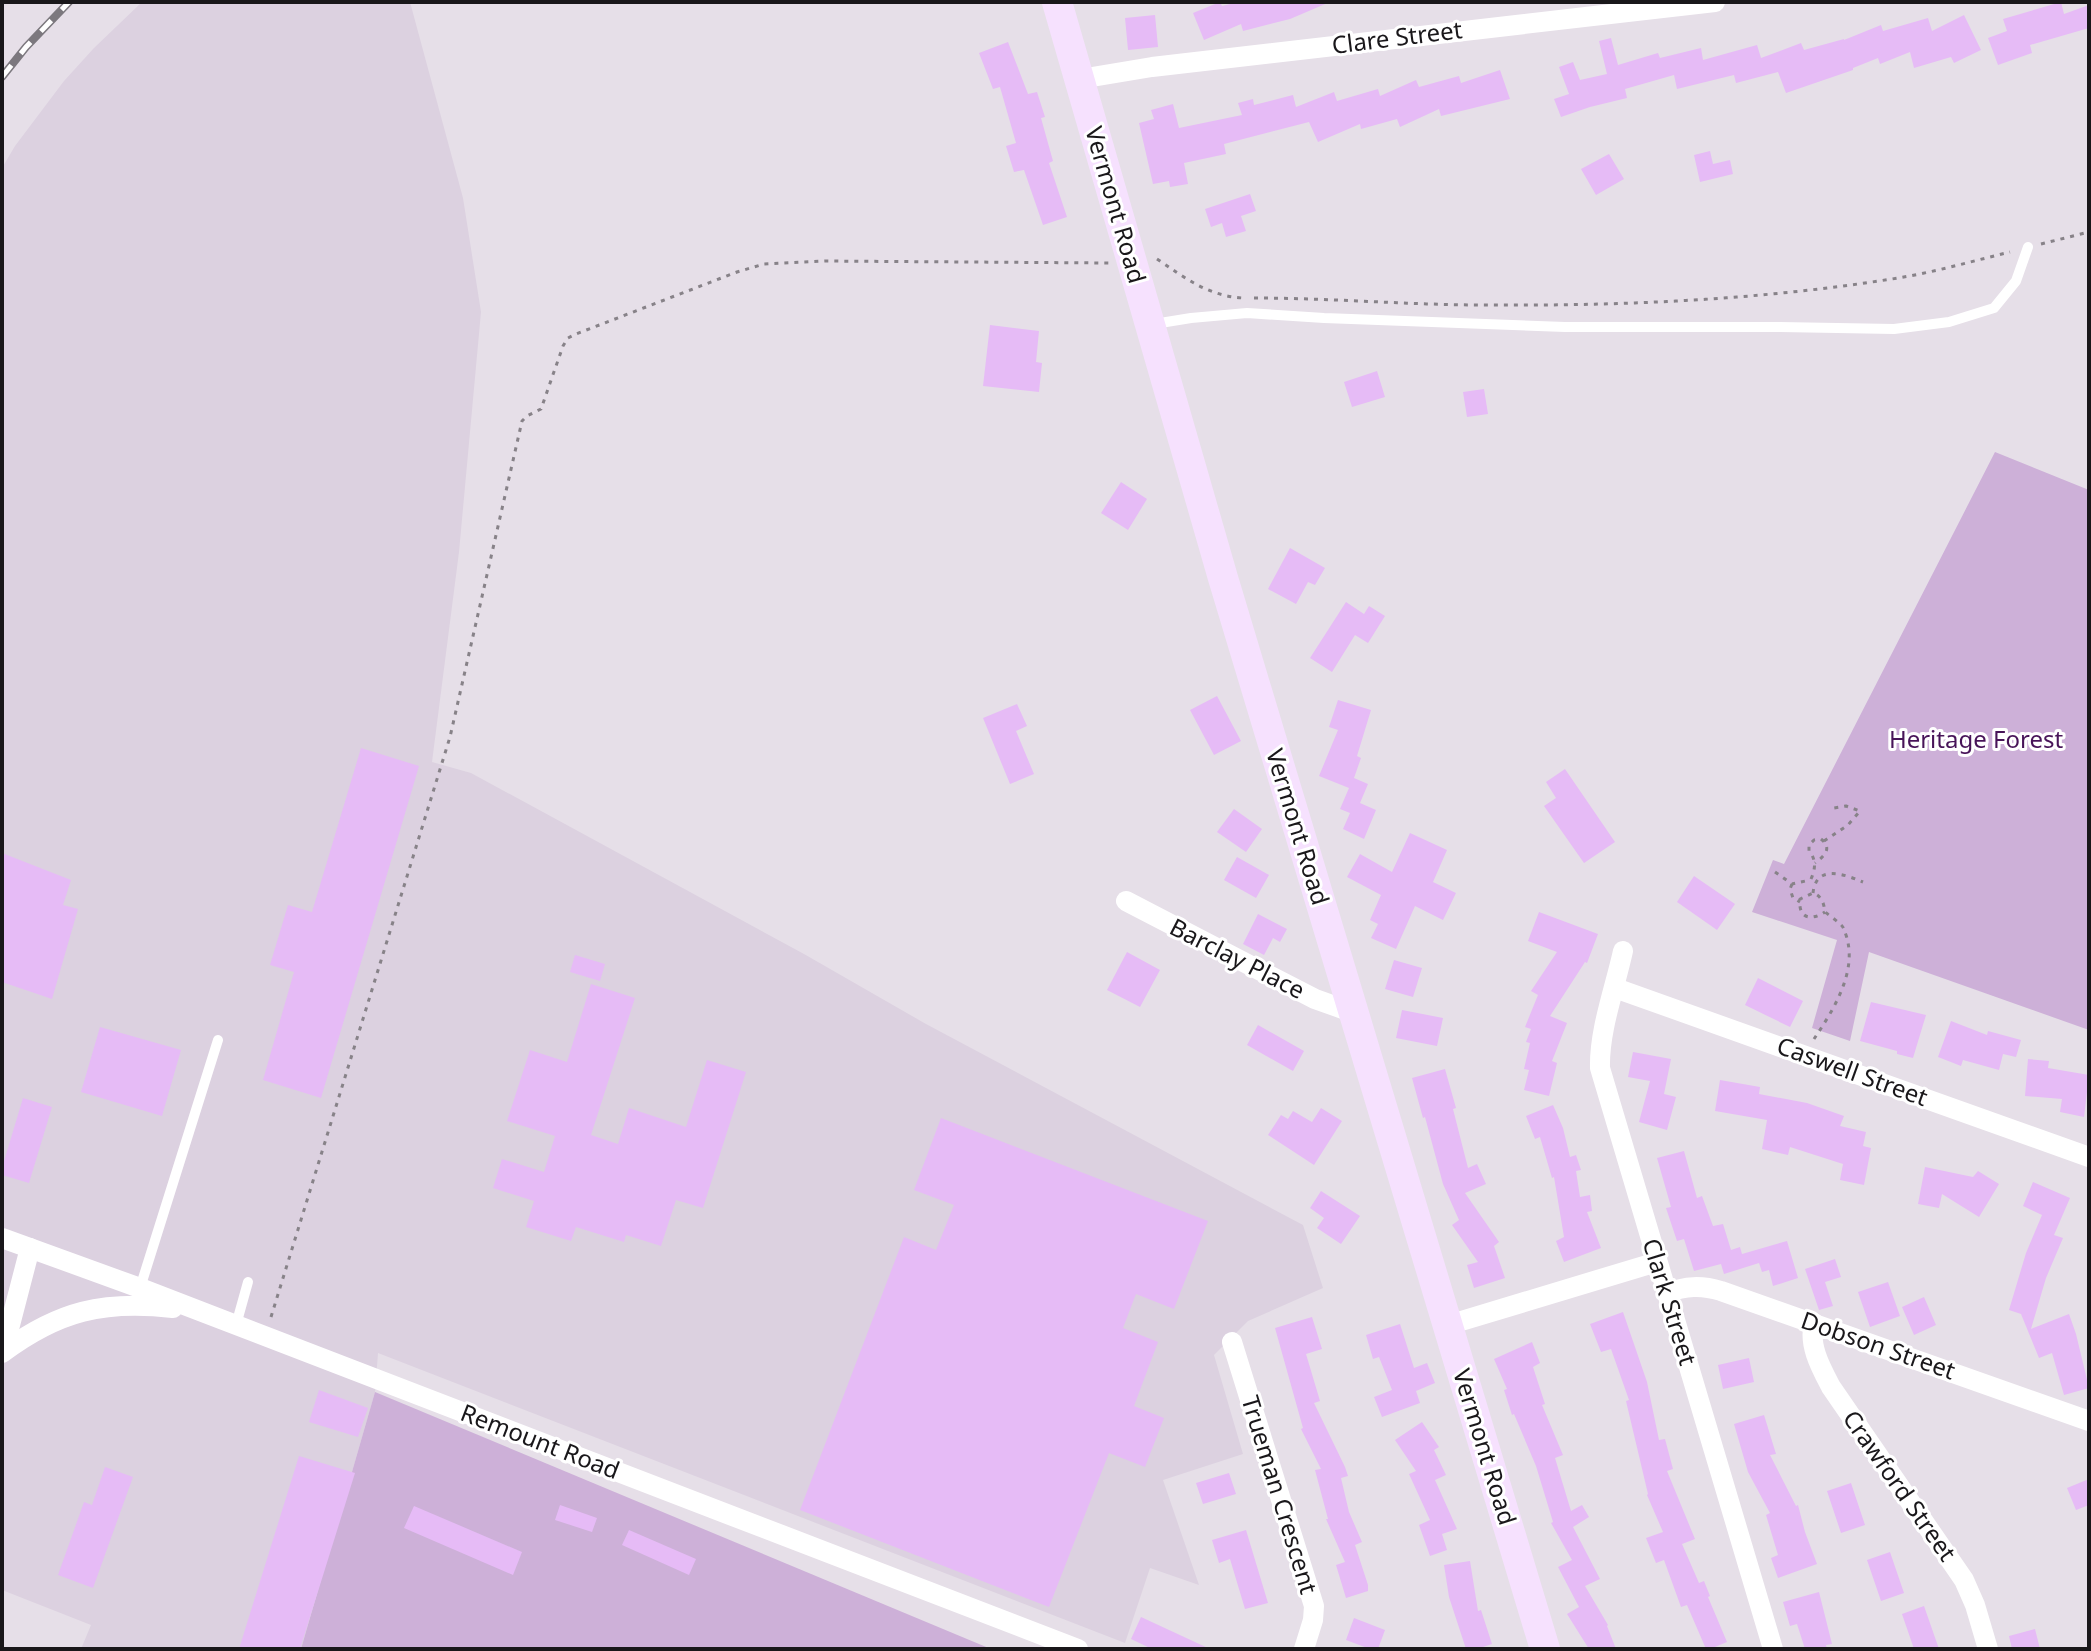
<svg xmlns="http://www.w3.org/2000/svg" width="2091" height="1651" font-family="'Noto Sans',sans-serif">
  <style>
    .built { fill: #dcd1e0 }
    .green { fill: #cdb0d8 }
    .building { fill: #e6bbf6 }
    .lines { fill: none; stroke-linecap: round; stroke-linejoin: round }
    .path { stroke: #878288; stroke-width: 3; stroke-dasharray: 4 6; stroke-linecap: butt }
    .lane { stroke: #fff; stroke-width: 10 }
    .street { stroke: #fff; stroke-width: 20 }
    .secondary { stroke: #f6e1fe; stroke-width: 30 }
    .rail-casing { stroke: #7c787e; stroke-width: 8 }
    .rail { stroke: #fff; stroke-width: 5; stroke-dasharray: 15; stroke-linecap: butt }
    .labels { text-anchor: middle; stroke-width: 6; stroke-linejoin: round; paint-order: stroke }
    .street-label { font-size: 24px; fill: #19171a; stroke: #fff }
    .park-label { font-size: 24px; fill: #481459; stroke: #fff }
  </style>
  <rect width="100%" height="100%" fill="#e6dfe8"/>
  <!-- built -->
  <path class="built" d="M142 2H410L463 198 481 312 459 552 432 762 471 773 804 954 926 1024 1303 1225 1323 1288 1248 1321 1214 1355 1243 1454 1163 1480 1199 1585 1150 1568 1125 1643 378 1353 375 1392 301 1649H81L91 1625 2 1590V168L15 146 64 81 94 48Z"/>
  <!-- green -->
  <g class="green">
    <path d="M1995 452 2089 490V1030L1869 952 1850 1041 1812 1028 1837 940 1752 912 1773 860 1784 864Z"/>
    <path d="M375 1392 991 1649H301Z"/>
  </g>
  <!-- building -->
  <g class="building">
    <path d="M1220 2 1222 6 1238 2H1330L1290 19 1243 31 1241 24 1204 40 1193 13Z"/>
    <path d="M2061 2 2064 14 2089 5V28L2030 45 2032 53 1998 65 1988 38 2007 31 2003 19Z"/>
    <path d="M1155 15 1158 47 1128 50 1125 18Z"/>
    <path d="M1964 15 1981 50 1954 63 1951 57 1914 68 1910 52 1880 64 1878 58 1853 68V70L1786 93 1778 72 1736 83 1734 75 1677 89 1674 75 1625 89 1627 98 1590 107 1561 117 1554 99 1569 94 1559 67 1573 62 1580 80 1607 74 1599 41 1611 38 1618 65 1658 53 1660 58 1701 48 1703 60 1757 45 1761 58 1801 43 1804 50 1844 39V40L1881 25 1883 31 1928 18 1932 31Z"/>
    <path d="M1008 42 1028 94 1037 92 1045 117 1041 118 1053 161 1049 163 1067 217 1043 225 1024 170 1014 172 1006 146 1016 143 1000 87 993 89 979 53Z"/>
    <path d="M1500 70 1510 99 1441 116 1439 109 1400 127 1397 119 1361 129 1360 124 1318 142 1309 122 1224 144 1226 154 1184 163 1188 184 1170 187 1169 181 1153 184 1139 123 1154 119 1151 110 1173 104 1179 128 1242 115 1238 103 1253 99 1254 105 1293 95 1296 107 1334 92 1337 101 1378 89 1380 96 1416 80 1419 87 1459 76 1461 83Z"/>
    <path d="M1710 151 1713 164 1730 160 1733 174 1700 182 1694 155Z"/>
    <path d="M1609 154 1624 179 1596 195 1581 169Z"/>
    <path d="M1250 194 1256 211 1241 216 1246 231 1226 237 1222 223 1211 227 1205 209Z"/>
    <path d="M990 325 1039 331 1036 362 1042 363 1039 392 983 386Z"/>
    <path d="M1377 371 1385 397 1352 407 1344 382Z"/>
    <path d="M1484 389 1488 414 1467 417 1463 392Z"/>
    <path d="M1121 482 1147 499 1128 530 1101 513Z"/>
    <path d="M1290 548 1325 568 1315 585 1308 582 1296 604 1268 589Z"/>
    <path d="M1346 602 1364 614 1369 606 1385 616 1368 643 1355 635 1332 672 1310 658Z"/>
    <path d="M1217 696 1241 741 1214 755 1190 710Z"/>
    <path d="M1338 700 1371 710 1357 756 1361 758 1354 778 1368 784 1360 803 1376 810 1364 839 1343 829 1350 813 1340 809 1349 788 1319 776 1338 730 1329 727Z"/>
    <path d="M1017 704 1027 726 1016 731 1034 774 1010 784 983 718Z"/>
    <path d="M361 748 419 766 321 1098 263 1080 294 972 270 965 288 905 312 912Z"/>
    <path d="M1565 769 1615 842 1584 863 1544 806 1556 798 1546 782Z"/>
    <path d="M1234 809 1262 829 1246 852 1217 832Z"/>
    <path d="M1410 833 1447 850 1433 882 1456 893 1443 920 1415 906 1396 949 1371 938 1378 924 1370 920 1381 895 1347 877 1360 854 1392 872Z"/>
    <path d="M2 853 71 880 63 905 78 909 52 999 2 982Z"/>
    <path d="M1237 857 1269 875 1256 898 1224 880Z"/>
    <path d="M1694 876 1735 904 1717 930 1677 902Z"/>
    <path d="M1539 912 1598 934 1587 963 1585 962 1550 1016 1567 1023 1552 1061 1557 1063 1549 1096 1524 1090 1529 1070 1524 1069 1530 1043 1526 1042 1531 1029 1525 1027 1538 995 1531 991 1557 952 1528 941Z"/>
    <path d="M1258 914 1287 929 1280 942 1273 938 1264 955 1243 944Z"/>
    <path d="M1127 952 1160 970 1140 1007 1107 990Z"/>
    <path d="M575 955 605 964 600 981 570 972Z"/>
    <path d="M1394 960 1422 968 1413 997 1385 989Z"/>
    <path d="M1758 978 1803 1001 1790 1027 1745 1005Z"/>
    <path d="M591 984 635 998 591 1135 618 1144 629 1108 686 1127 707 1060 746 1072 703 1208 676 1200 661 1246 626 1235 624 1242 576 1227 571 1241 526 1227 534 1201 493 1188 502 1159 544 1172 555 1136 507 1121 530 1050 567 1062Z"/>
    <path d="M1871 1002 1926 1015 1913 1058 1897 1054V1051L1860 1041Z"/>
    <path d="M1402 1010 1443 1018 1437 1046 1396 1038Z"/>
    <path d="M1951 1021 1987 1035 1988 1031 2021 1040 2016 1057 2003 1054 1999 1070 1963 1060 1961 1066 1938 1057Z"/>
    <path d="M1258 1025 1304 1051 1293 1071 1247 1045Z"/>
    <path d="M100 1027 181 1050 162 1116 81 1092Z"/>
    <path d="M1633 1052 1671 1059 1664 1094 1676 1097 1667 1130 1639 1122 1650 1081 1628 1077Z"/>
    <path d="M2028 1059 2049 1061 2048 1068 2089 1075 2084 1117 2060 1112 2062 1099 2025 1096Z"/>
    <path d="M1445 1069 1456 1108 1453 1109 1468 1168 1477 1164 1486 1184 1465 1193 1499 1242 1494 1246 1505 1278 1474 1288 1467 1265 1478 1262 1452 1225 1459 1220 1443 1184 1425 1117 1423 1118 1412 1078Z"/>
    <path d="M1720 1080 1760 1087 1759 1094 1807 1103 1844 1116 1840 1126 1866 1132 1863 1146 1871 1148 1864 1185 1840 1180 1843 1164 1790 1147 1788 1155 1762 1149 1767 1120 1715 1111Z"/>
    <path d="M23 1098 52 1107 29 1183 2 1175V1168Z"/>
    <path d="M1553 1105 1563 1128 1570 1157 1576 1155 1581 1170 1576 1171 1580 1197 1590 1195 1592 1211 1587 1212 1601 1248 1564 1262 1556 1241 1564 1237 1554 1177 1552 1178 1540 1137 1535 1139 1526 1116Z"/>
    <path d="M1321 1108 1342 1121 1314 1165 1268 1135 1281 1115 1288 1119 1293 1111 1312 1122Z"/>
    <path d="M941 1118 1208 1221 1174 1309 1136 1294 1123 1328 1158 1342 1134 1406 1164 1418 1145 1467 1109 1453 1049 1607 800 1510 904 1237 936 1250 954 1205 914 1190Z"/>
    <path d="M1684 1151 1697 1198 1702 1196 1713 1226 1723 1224 1731 1250 1740 1247 1742 1254 1787 1241 1798 1278 1773 1286 1769 1270 1762 1272 1759 1263 1724 1274 1721 1264 1694 1271 1684 1239 1677 1241 1666 1208 1671 1207 1657 1158Z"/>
    <path d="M1925 1167 1973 1177 1978 1171 1999 1184 1979 1217 1942 1194 1939 1208 1918 1204Z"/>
    <path d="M2033 1182 2070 1198 2054 1235 2063 1238 2046 1278 2031 1329 2069 1314 2076 1334 2089 1388 2064 1395 2052 1353 2039 1358 2021 1314 2009 1310 2026 1253 2042 1215 2023 1206Z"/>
    <path d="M1321 1191 1360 1216 1341 1244 1317 1228 1324 1218 1310 1208Z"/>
    <path d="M1835 1259 1841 1277 1825 1282 1833 1306 1819 1310 1805 1269Z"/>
    <path d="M1888 1282 1900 1316 1870 1327 1858 1292Z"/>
    <path d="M1924 1297 1936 1325 1914 1335 1902 1307Z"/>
    <path d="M1623 1312 1647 1382 1659 1440 1665 1439 1673 1469 1667 1471 1695 1539 1682 1544 1699 1583 1704 1581 1710 1596 1708 1597 1727 1642 1710 1649H1706L1687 1605 1681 1607 1664 1560 1656 1563 1646 1538 1663 1532 1647 1495 1648 1494 1626 1401 1629 1400 1611 1349 1601 1352 1590 1324Z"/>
    <path d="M1312 1317 1322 1349 1306 1354 1320 1401 1314 1403 1345 1467 1348 1476 1341 1478 1349 1512 1362 1542 1355 1545 1368 1585V1591L1346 1598 1336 1565 1345 1562 1326 1519H1328L1315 1470 1321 1469 1301 1429 1303 1428 1275 1328Z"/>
    <path d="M1400 1324 1414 1368 1427 1363 1435 1383 1416 1391 1420 1403 1382 1417 1374 1397 1392 1390 1379 1357 1373 1359 1366 1335Z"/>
    <path d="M1532 1342 1540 1363 1533 1367 1545 1404 1542 1405 1563 1455 1555 1458 1571 1511 1582 1505 1589 1517 1573 1527 1600 1579 1585 1586 1608 1625 1607 1626 1616 1649H1589L1567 1614 1579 1607 1558 1567 1572 1560 1551 1523 1553 1522 1536 1466 1514 1414 1512 1415 1504 1390 1507 1389 1494 1359Z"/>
    <path d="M1749 1358 1754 1382 1723 1389 1718 1365Z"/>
    <path d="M319 1390 368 1408 358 1437 309 1422Z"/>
    <path d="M1764 1415 1776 1454 1770 1455 1796 1506 1798 1505 1805 1532 1817 1564 1778 1578 1771 1558 1778 1555 1766 1515 1770 1513 1748 1472 1734 1424Z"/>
    <path d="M1422 1422 1439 1447 1434 1450 1446 1475 1435 1480 1457 1529 1442 1534 1447 1550 1430 1556 1419 1525 1430 1520 1409 1474 1416 1471 1395 1440Z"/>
    <path d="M299 1456 355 1473 300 1649H239Z"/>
    <path d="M105 1467 133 1477 93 1588 58 1575 84 1502 92 1505Z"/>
    <path d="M1229 1473 1236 1494 1203 1504 1196 1483Z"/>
    <path d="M2089 1479V1505L2076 1510 2067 1488Z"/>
    <path d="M1851 1483 1865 1525 1841 1533 1827 1491Z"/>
    <path d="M560 1505 597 1518 592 1532 555 1520Z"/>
    <path d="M414 1506 522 1552 513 1575 404 1528Z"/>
    <path d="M629 1530 696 1559 689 1575 622 1545Z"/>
    <path d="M1246 1530 1268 1603 1245 1609 1230 1559 1219 1563 1212 1540Z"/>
    <path d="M1890 1552 1904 1593 1881 1601 1867 1560Z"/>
    <path d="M1470 1561 1478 1611 1481 1610 1492 1644 1477 1649H1466L1449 1597 1444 1565Z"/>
    <path d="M1819 1592 1832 1644 1826 1645 1827 1649H1805L1797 1624 1790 1626 1783 1602Z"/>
    <path d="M1924 1606 1939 1649H1914L1902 1614Z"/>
    <path d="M1141 1617 1210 1649H1152L1131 1639Z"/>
    <path d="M1354 1618 1385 1630 1378 1649H1370L1346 1640Z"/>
    <path d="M2035 1629 2040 1649H2012L2009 1636Z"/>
  </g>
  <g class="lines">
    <!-- path -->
    <g class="path">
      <path d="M2041 244 2089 232"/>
      <path d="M1157 259C1185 278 1208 296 1243 298"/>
      <path d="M1254 298C1331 298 1408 305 1485 305 1623 306 1761 300 1898 278 1935 272 1973 261 2010 252"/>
      <path d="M1824 841 1848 825 1860 811 1846 806 1834 808"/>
      <path d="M1775 872 1792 884 1810 880"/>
      <path d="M1811 879C1815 870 1817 860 1809 851V845L1814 840 1821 839C1833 849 1824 856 1815 863"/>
      <path d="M1792 884 1790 889 1793 898 1800 902"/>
      <path d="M1813 893C1816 864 1844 874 1863 882"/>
      <path d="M1814 1039C1834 1009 1858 971 1846 935 1844 930 1844 927 1840 924 1836 920 1830 916 1825 912 1824 904 1822 896 1813 893L1800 899C1798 919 1811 921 1825 912"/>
      <path d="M271 1317 450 737 522 421 527 416 541 409 563 346 568 338 576 334 737 272 764 264 825 261 1109 263"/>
    </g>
    <!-- lane -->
    <g class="lane">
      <path d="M1154 324 1191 318 1247 313 1324 318 1565 327H1780L1894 329 1949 322 1994 308 2016 281 2028 247"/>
      <path d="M140 1288 218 1040"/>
      <path d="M236 1325 248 1282"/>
    </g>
    <!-- street -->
    <g class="street">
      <path d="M1080 79 1152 67 1715 2"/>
      <path d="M1126 901 1315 999 1343 1009 1352 1008"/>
      <path d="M1623 951C1615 988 1599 1030 1600 1068L1773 1649"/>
      <path d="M1615 988 2089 1157"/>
      <path d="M2 1238 140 1288 1078 1649"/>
      <path d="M1666 1293C1686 1286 1701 1285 1721 1291L2089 1421"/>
      <path d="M1814 1323C1808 1345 1821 1368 1831 1387L1964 1580 1975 1605 1988 1649"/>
      <path d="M1448 1325 1657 1262"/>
      <path d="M1232 1342 1314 1606 1313 1620 1304 1649"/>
      <path d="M3 1352 30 1248"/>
      <path d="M2 1353C58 1311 104 1300 173 1308"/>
    </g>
    <!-- secondary -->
    <path class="secondary" d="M1057 2 1223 578 1545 1649"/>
    <defs>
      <path id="rail" d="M2 77 26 47 69 2"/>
    </defs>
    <!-- rail casing -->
    <use href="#rail" class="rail-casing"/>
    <!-- rail -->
    <use href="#rail" class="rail"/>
  </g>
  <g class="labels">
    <!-- street labels -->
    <g class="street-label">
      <text transform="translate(1397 38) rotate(-7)" y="8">Clare Street</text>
      <text transform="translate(1115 205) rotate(74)" y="8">Vermont Road</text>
      <text transform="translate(1297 827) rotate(73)" y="8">Vermont Road</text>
      <text transform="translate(1237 959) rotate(27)" y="8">Barclay Place</text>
      <text transform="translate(1852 1072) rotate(20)" y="8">Caswell Street</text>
      <text transform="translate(1669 1302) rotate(73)" y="8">Clark Street</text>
      <text transform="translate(1878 1346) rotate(19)" y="8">Dobson Street</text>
      <text transform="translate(540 1442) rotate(21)" y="8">Remount Road</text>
      <text transform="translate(1484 1447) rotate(73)" y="8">Vermont Road</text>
      <text transform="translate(1899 1486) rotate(55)" y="8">Crawford Street</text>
      <text transform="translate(1279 1495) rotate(73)" y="8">Trueman Crescent</text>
    </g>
    <!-- park labels -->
    <g class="park-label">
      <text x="1976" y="748">Heritage Forest</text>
    </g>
  </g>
  <!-- border -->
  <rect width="2091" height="1651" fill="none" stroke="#19171a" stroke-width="8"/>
</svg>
